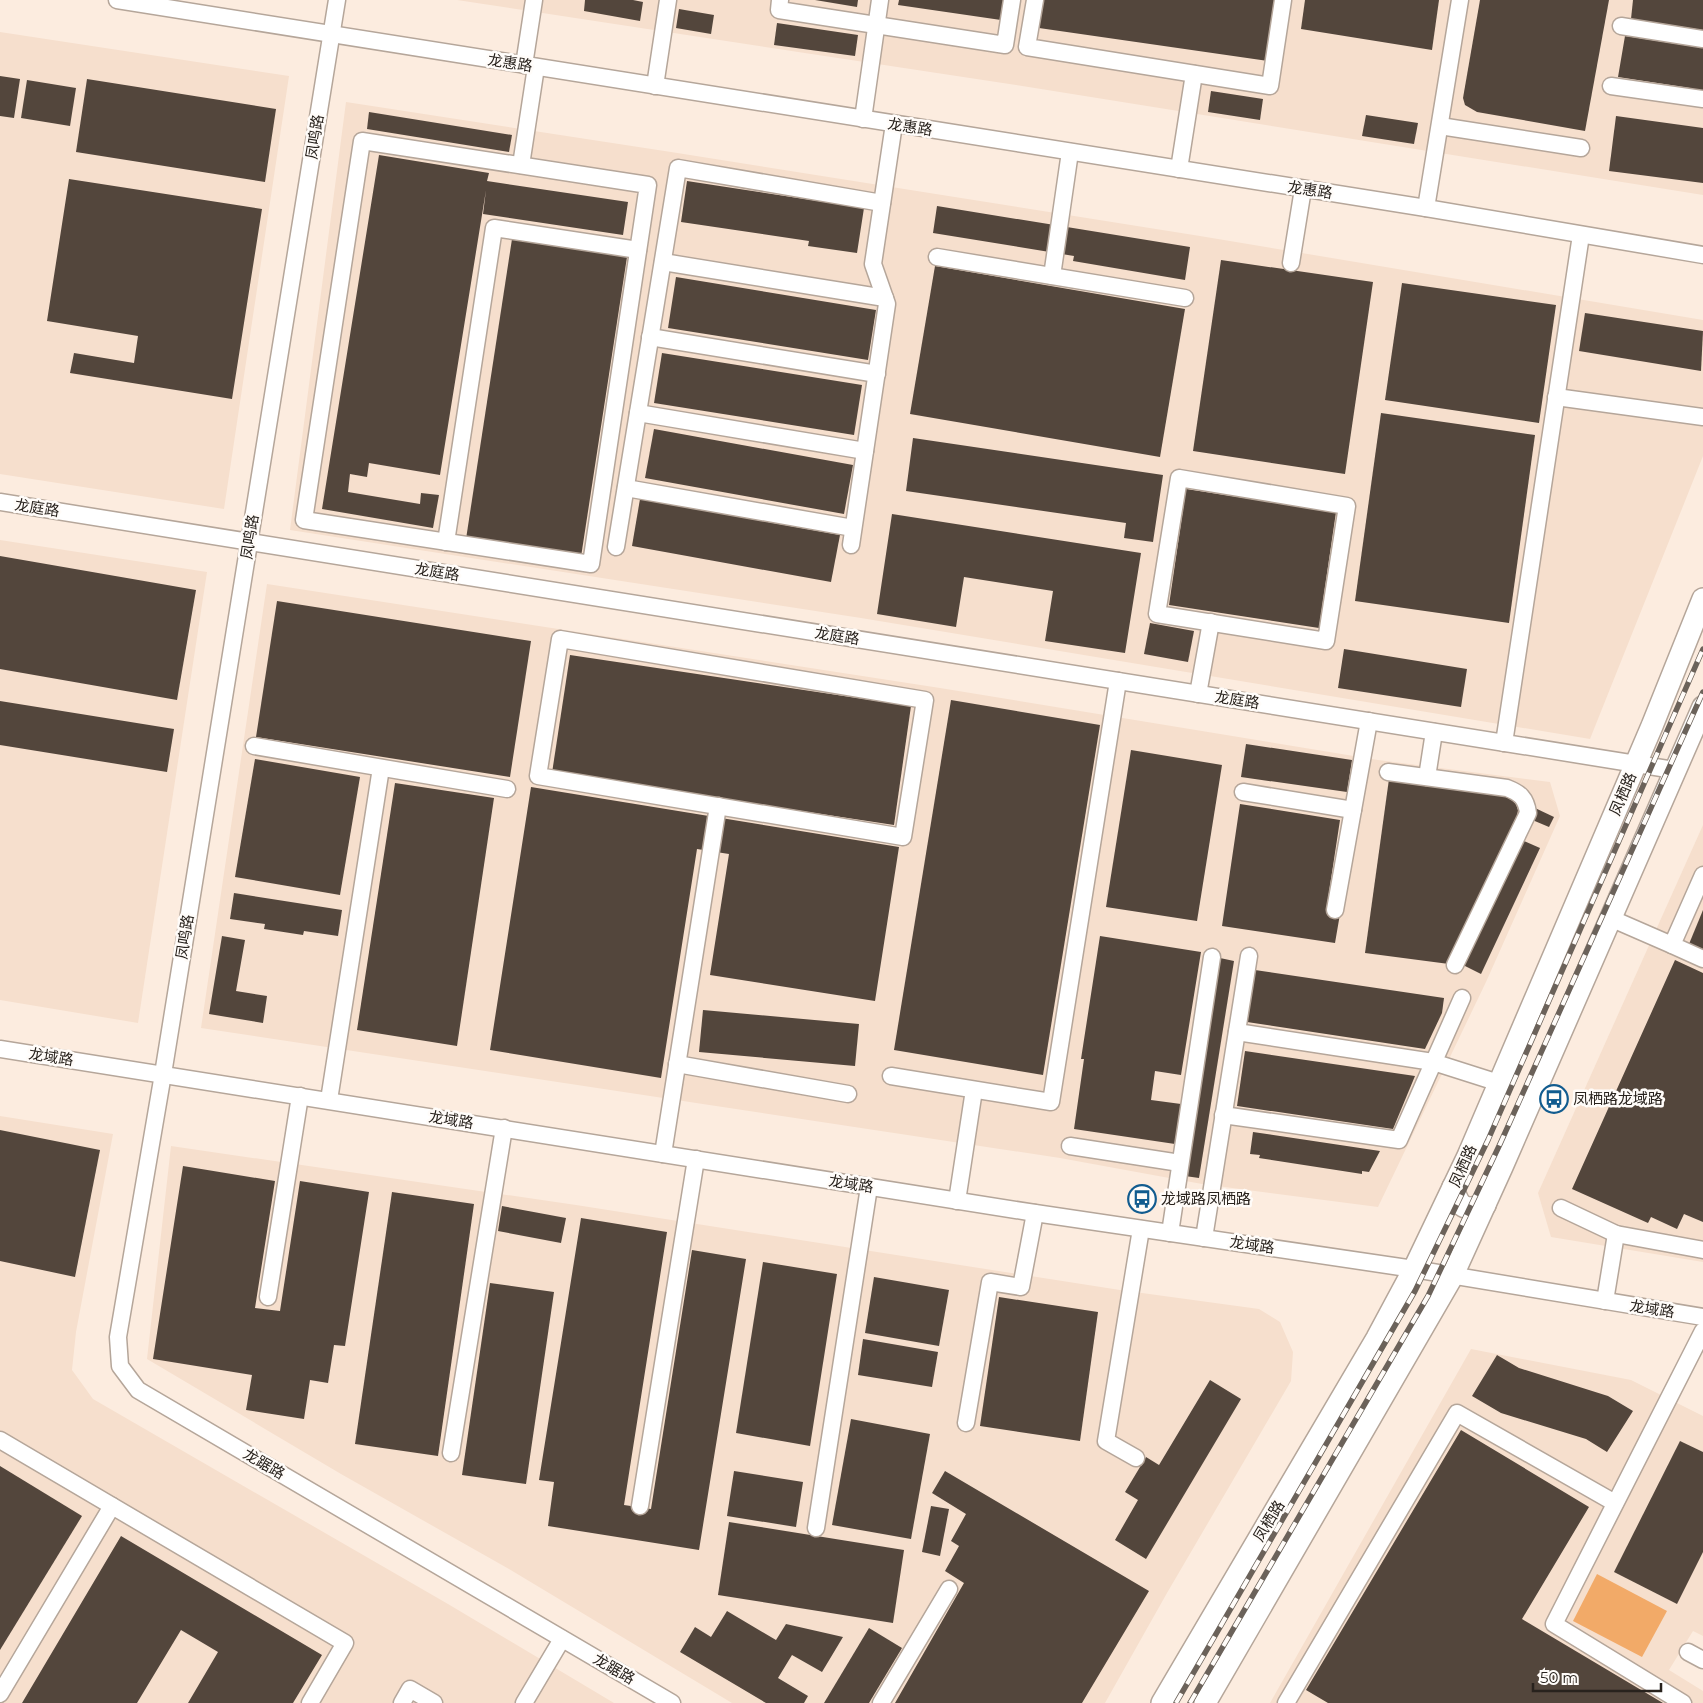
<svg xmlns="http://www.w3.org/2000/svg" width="1703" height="1703" font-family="Montserrat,'Noto Sans SC',sans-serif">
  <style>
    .built { fill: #f6dfcd }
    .green { fill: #f2aa68 }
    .building { fill: #53463c }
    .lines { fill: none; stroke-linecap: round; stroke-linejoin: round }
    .minor-casing { stroke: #b5a69a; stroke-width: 19 }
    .major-casing { stroke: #b5a69a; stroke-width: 24 }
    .minor { stroke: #fff; stroke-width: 16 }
    .major { stroke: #fff; stroke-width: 21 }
    .rail-casing { stroke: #6b625a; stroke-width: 5.5 }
    .rail { stroke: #fffcf9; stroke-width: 4; stroke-dasharray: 11; stroke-linecap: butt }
    .labels { text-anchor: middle; stroke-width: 5; stroke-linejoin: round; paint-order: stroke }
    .street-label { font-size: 15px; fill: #28221d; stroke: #fffcf9 }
    .poi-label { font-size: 15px; fill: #28221d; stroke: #fffcf9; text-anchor: start }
  </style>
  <rect width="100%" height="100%" fill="#fcecdf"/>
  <!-- built -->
  <g class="built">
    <path d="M457 0H1703V195L1016 85Z"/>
    <path d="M0 32 289 76 224 509 0 474Z"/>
    <path d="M346 102 671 152 1200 236 1703 320V456L1590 739 861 618 290 530Z"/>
    <path d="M0 540 207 572 138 1023 0 1000Z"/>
    <path d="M267 584 940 688 1378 760 1550 782 1560 816 1486 982 1378 1207 1202 1184 1060 1158 201 1028Z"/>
    <path d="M1703 825V1262L1551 1237 1538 1193Z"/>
    <path d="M0 1116 113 1134 76 1332 72 1370 93 1399 448 1604 614 1703H0Z"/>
    <path d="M171 1146 576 1205 1120 1290 1259 1309 1280 1322 1293 1352 1291 1381 1167 1593 1105 1703H732L509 1569 341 1474 147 1359Z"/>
    <path d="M1471 1349 1631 1380 1703 1416V1636L1693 1631 1669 1670 1703 1691V1703H1270Z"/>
  </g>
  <!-- green -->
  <path class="green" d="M1597 1574 1667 1611 1642 1657 1573 1621Z"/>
  <!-- building -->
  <g class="building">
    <path d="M585 0H633L643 2 640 21 584 11Z"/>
    <path d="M815 0H858L857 7Z"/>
    <path d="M899 0H1004L1001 20 898 5Z"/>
    <path d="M1043 0H1277L1268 61 1039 28Z"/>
    <path d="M1305 0H1439L1432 50 1301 29Z"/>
    <path d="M1480 0H1609L1585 131 1477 112 1465 105 1463 98Z"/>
    <path d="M1633 0H1703V30L1631 19Z"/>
    <path d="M679 9 714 15 711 34 676 28Z"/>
    <path d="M777 23 858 35 855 56 774 45Z"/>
    <path d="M1625 36 1703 48V94L1690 88 1618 77Z"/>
    <path d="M0 76 20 79 14 118 0 116Z"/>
    <path d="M87 79 276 109 265 182 76 152Z"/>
    <path d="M27 80 76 88 70 126 21 118Z"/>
    <path d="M1211 91 1263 99 1260 120 1208 112Z"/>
    <path d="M369 112 512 135 509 152 367 129Z"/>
    <path d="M1366 115 1418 123 1414 144 1362 136Z"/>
    <path d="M1616 116 1703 128V183L1609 171Z"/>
    <path d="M379 155 489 173 487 181 628 202 623 235 483 214 486 190 440 475 369 463 367 477 350 474 348 492 420 504 421 493 439 495 433 528 322 509Z"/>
    <path d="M69 179 262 209 232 399 70 373 74 353 134 363 138 336 47 321Z"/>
    <path d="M687 181 864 208 857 253 808 246 809 241 681 222Z"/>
    <path d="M937 206 1190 247 1185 280 1073 261 1074 256 933 233Z"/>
    <path d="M512 239 627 257 581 557 466 539Z"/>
    <path d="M1221 260 1373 282 1345 474 1193 451Z"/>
    <path d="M935 266 1185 309 1160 457 910 414Z"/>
    <path d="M676 277 876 310 868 360 668 328Z"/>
    <path d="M1402 283 1556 305 1539 423 1385 400Z"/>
    <path d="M1585 313 1703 331 1701 371 1579 351Z"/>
    <path d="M662 353 862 385 854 435 654 403Z"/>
    <path d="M1381 413 1535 435 1509 623 1355 601Z"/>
    <path d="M654 429 853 465 844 514 645 478Z"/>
    <path d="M913 438 1163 475 1153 542 1124 538 1126 523 906 491Z"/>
    <path d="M1186 489 1336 512 1319 628 1169 605Z"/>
    <path d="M640 499 840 535 831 582 632 546Z"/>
    <path d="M892 514 1141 553 1125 653 1045 641 1053 591 964 577 956 627 877 614Z"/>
    <path d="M0 556 196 590 177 700 0 669Z"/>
    <path d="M277 601 531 641 510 777 256 737Z"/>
    <path d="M1150 623 1194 631 1188 662 1144 654Z"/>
    <path d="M1344 649 1467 669 1461 707 1338 688Z"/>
    <path d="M570 655 911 706 894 825 552 773Z"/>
    <path d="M951 700 1100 725 1043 1075 894 1050Z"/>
    <path d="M0 701 174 729 167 772 0 745Z"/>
    <path d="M1246 744 1352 760 1347 792 1241 777Z"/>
    <path d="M1131 750 1222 765 1197 921 1106 907Z"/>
    <path d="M255 759 360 777 340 895 235 877Z"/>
    <path d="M1389 779 1506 795 1516 804 1518 810 1517 816 1449 964 1365 953Z"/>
    <path d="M395 783 494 798 457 1046 357 1030Z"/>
    <path d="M531 787 899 847 875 1001 710 975 729 854 697 849 661 1078 490 1050Z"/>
    <path d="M1240 804 1340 820 1326 912 1340 914 1335 943 1222 926Z"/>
    <path d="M1535 808 1554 817 1549 827 1530 819Z"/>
    <path d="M1522 840 1540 848 1481 974 1463 965Z"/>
    <path d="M234 893 342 910 338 936 304 931 303 935 264 929 265 924 230 919Z"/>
    <path d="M1703 910V950L1689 944Z"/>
    <path d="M222 936 245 940 236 991 267 996 263 1023 209 1014Z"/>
    <path d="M1100 936 1201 952 1181 1075 1155 1071 1151 1100 1181 1104 1175 1144 1074 1129 1084 1059H1081Z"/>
    <path d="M1220 958 1234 961 1199 1178 1185 1176Z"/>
    <path d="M1675 960 1703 973V1222L1684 1214 1677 1229 1651 1217 1648 1223 1572 1189Z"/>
    <path d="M1255 970 1444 998 1442 1013 1425 1049 1247 1022Z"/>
    <path d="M703 1010 859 1024 855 1066 699 1052Z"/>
    <path d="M1245 1051 1415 1076 1393 1129 1237 1106Z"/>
    <path d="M0 1130 100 1150 75 1277 0 1261Z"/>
    <path d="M1253 1132 1380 1151 1369 1172 1362 1171V1174L1259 1158 1260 1155 1250 1154Z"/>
    <path d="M183 1166 275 1181 255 1308 280 1311 300 1181 369 1192 345 1346 334 1345 328 1383 310 1380 304 1419 246 1410 252 1375 153 1359Z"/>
    <path d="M392 1192 474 1204 438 1456 355 1444Z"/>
    <path d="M502 1206 566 1218 561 1243 498 1231Z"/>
    <path d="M581 1218 667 1232 624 1505 651 1509 692 1250 746 1259 699 1550 548 1526 554 1482 539 1480Z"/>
    <path d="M763 1262 837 1274 810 1446 736 1433Z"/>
    <path d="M874 1277 949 1290 939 1346 865 1333Z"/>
    <path d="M490 1283 554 1292 526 1484 462 1475Z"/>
    <path d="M999 1297 1098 1312 1080 1441 980 1426Z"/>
    <path d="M863 1339 938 1352 932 1387 858 1375Z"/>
    <path d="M1497 1355 1519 1368 1608 1396 1633 1411 1607 1452 1586 1439 1501 1413 1472 1396Z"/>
    <path d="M1210 1380 1241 1399 1146 1559 1115 1540 1138 1500 1125 1492 1146 1457 1159 1465Z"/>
    <path d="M851 1419 930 1434 911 1539 832 1525Z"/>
    <path d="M1461 1430 1589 1507 1522 1619 1663 1703H1328L1306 1690Z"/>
    <path d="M1680 1441 1703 1452V1552L1677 1604 1614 1572Z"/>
    <path d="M0 1466 82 1516 0 1650Z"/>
    <path d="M734 1471 803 1482 796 1527 727 1516Z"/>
    <path d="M945 1471 1149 1591 1082 1703H895L964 1583 945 1571 959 1546 951 1541 966 1514 932 1493Z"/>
    <path d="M931 1506 949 1509 940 1556 922 1552Z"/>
    <path d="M729 1522 904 1550 893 1623 718 1595Z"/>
    <path d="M121 1536 322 1655 293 1703H188L218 1652 181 1630 137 1703H22Z"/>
    <path d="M727 1611 776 1640 786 1624 843 1637 822 1672 792 1655 778 1678 808 1696 804 1703H766L680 1652 695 1627 711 1637Z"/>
    <path d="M869 1628 902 1648 869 1703H824Z"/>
  </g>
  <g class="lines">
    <defs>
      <g id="minor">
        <path d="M117 0 1426 208 1703 255"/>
        <path d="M337 0 163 1074 118 1337 120 1366 138 1390 672 1703"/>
        <path d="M780 0 779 10 1005 45 1012 0"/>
        <path d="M1035 0 1027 47 1270 86 1283 0"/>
        <path d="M1621 26 1703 39"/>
        <path d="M524 65 534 0"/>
        <path d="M655 86 668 0"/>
        <path d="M1611 86 1703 99"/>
        <path d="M863 119 880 0"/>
        <path d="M1440 126 1581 148"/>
        <path d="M362 141 648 185 591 564 304 520Z"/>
        <path d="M521 165 536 67"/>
        <path d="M1179 169 1194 74"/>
        <path d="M1426 208 1460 0"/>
        <path d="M937 257 1185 298"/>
        <path d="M663 262 885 298"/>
        <path d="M1291 263 1303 189"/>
        <path d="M1052 276 1070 152"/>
        <path d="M650 337 877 374"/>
        <path d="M1556 397 1703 417"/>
        <path d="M638 413 865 451"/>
        <path d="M1179 478 1347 506 1326 641 1157 614Z"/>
        <path d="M626 488 853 528"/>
        <path d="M0 502 1674 770"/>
        <path d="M446 542 494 228 638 250"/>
        <path d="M851 545 887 304 873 264 894 124"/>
        <path d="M616 547 678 168 882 203"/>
        <path d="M560 639 925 700 903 837 538 776Z"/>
        <path d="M1198 694 1211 622"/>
        <path d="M1504 743 1581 235"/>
        <path d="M254 746 507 789"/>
        <path d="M1388 772 1507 788C1520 793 1526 798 1528 813L1455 965"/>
        <path d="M1427 777 1434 732"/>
        <path d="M1243 792 1353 810"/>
        <path d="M1703 875 1672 945 1703 959"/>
        <path d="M1335 910 1369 721"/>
        <path d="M1610 918 1672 945"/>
        <path d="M1237 1032 1433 1062 1499 1083"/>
        <path d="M0 1049 1035 1213 1414 1269 1703 1317"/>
        <path d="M677 1064 848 1094"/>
        <path d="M891 1076 1051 1102 1118 681"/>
        <path d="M329 1100 381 768"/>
        <path d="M1223 1115 1399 1140 1462 998"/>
        <path d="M1070 1146 1180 1163"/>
        <path d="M663 1154 718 806"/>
        <path d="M957 1201 974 1090"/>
        <path d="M1561 1208 1616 1234 1703 1250"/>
        <path d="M1170 1233 1212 957"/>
        <path d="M1204 1238 1249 956"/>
        <path d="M268 1297 300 1096"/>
        <path d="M1605 1301 1616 1234"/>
        <path d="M966 1423 990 1282 1021 1287 1035 1213"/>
        <path d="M0 1440 345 1643 310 1703"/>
        <path d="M451 1453 504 1128"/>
        <path d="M1136 1458 1106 1441 1141 1229"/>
        <path d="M640 1506 696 1159"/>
        <path d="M816 1528 869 1187"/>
        <path d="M1688 1652 1703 1660"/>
        <path d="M0 1694 112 1506"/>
        <path d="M402 1703 410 1689 434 1703"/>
        <path d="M524 1703 562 1639"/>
        <path d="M881 1703 949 1589"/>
        <path d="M1286 1703 1457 1413 1615 1503"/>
        <path d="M1683 1703 1554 1624 1703 1331"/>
      </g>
      <g id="major">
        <path d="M1453 1187C1459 1208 1464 1211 1485 1205"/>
        <path d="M1162 1703 1377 1338 1414 1269 1468 1156 1652 726 1703 599"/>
        <path d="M1205 1703 1452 1277 1502 1167 1703 707"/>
      </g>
    </defs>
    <!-- minor casing -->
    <use href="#minor" class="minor-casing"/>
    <!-- major casing -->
    <use href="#major" class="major-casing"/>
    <!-- minor -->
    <use href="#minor" class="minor"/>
    <!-- major -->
    <use href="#major" class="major"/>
    <defs>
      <g id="rail">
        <path d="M1176 1703 1415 1291 1488 1140 1703 649"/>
        <path d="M1190 1703 1428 1296 1500 1144 1703 692"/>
      </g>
    </defs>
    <!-- rail casing -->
    <use href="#rail" class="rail-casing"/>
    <!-- rail -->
    <use href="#rail" class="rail"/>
  </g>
  <!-- icons -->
  <defs>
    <symbol id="bus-ring" viewBox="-11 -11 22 22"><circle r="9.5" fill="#fffcf9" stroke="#125c8f" stroke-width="1.5"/><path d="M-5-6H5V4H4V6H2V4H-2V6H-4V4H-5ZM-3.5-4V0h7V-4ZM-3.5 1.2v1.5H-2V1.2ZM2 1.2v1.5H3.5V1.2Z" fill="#125c8f"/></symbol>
  </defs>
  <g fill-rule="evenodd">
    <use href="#bus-ring" x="1538" y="1083" width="32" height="32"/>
    <use href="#bus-ring" x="1126" y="1183" width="32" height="32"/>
  </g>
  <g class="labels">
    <!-- street labels -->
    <g class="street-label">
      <text transform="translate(510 63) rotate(9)" y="5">龙惠路</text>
      <text transform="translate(910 127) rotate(9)" y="5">龙惠路</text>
      <text transform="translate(315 137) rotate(-81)" y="5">凤鸣路</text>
      <text transform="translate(1310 190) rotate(9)" y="5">龙惠路</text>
      <text transform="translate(37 508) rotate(9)" y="5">龙庭路</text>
      <text transform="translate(250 537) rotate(-81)" y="5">凤鸣路</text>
      <text transform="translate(437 572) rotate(9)" y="5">龙庭路</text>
      <text transform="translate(837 636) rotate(9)" y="5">龙庭路</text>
      <text transform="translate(1237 700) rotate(9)" y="5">龙庭路</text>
      <text transform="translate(1623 794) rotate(-67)" y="5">凤栖路</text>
      <text transform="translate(185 937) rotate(-81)" y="5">凤鸣路</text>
      <text transform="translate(51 1057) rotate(9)" y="5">龙域路</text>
      <text transform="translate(451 1120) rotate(9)" y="5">龙域路</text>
      <text transform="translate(1463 1166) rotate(-66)" y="5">凤栖路</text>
      <text transform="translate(851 1184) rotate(9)" y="5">龙域路</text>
      <text transform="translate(1252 1245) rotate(8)" y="5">龙域路</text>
      <text transform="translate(1652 1309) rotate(9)" y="5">龙域路</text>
      <text transform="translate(264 1464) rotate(30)" y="5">龙踞路</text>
      <text transform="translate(1269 1521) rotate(-59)" y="5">凤栖路</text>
      <text transform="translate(614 1669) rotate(30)" y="5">龙踞路</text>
    </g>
    <!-- poi labels -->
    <g class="poi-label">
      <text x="1573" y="1104">凤栖路龙域路</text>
      <text x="1161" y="1204">龙域路凤栖路</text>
    </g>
  </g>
  <!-- scale -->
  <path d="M1533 1683v8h128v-8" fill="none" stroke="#28221d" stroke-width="2.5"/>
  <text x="1540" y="1683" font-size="15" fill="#28221d" stroke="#fffcf9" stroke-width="4" paint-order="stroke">50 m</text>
</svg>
